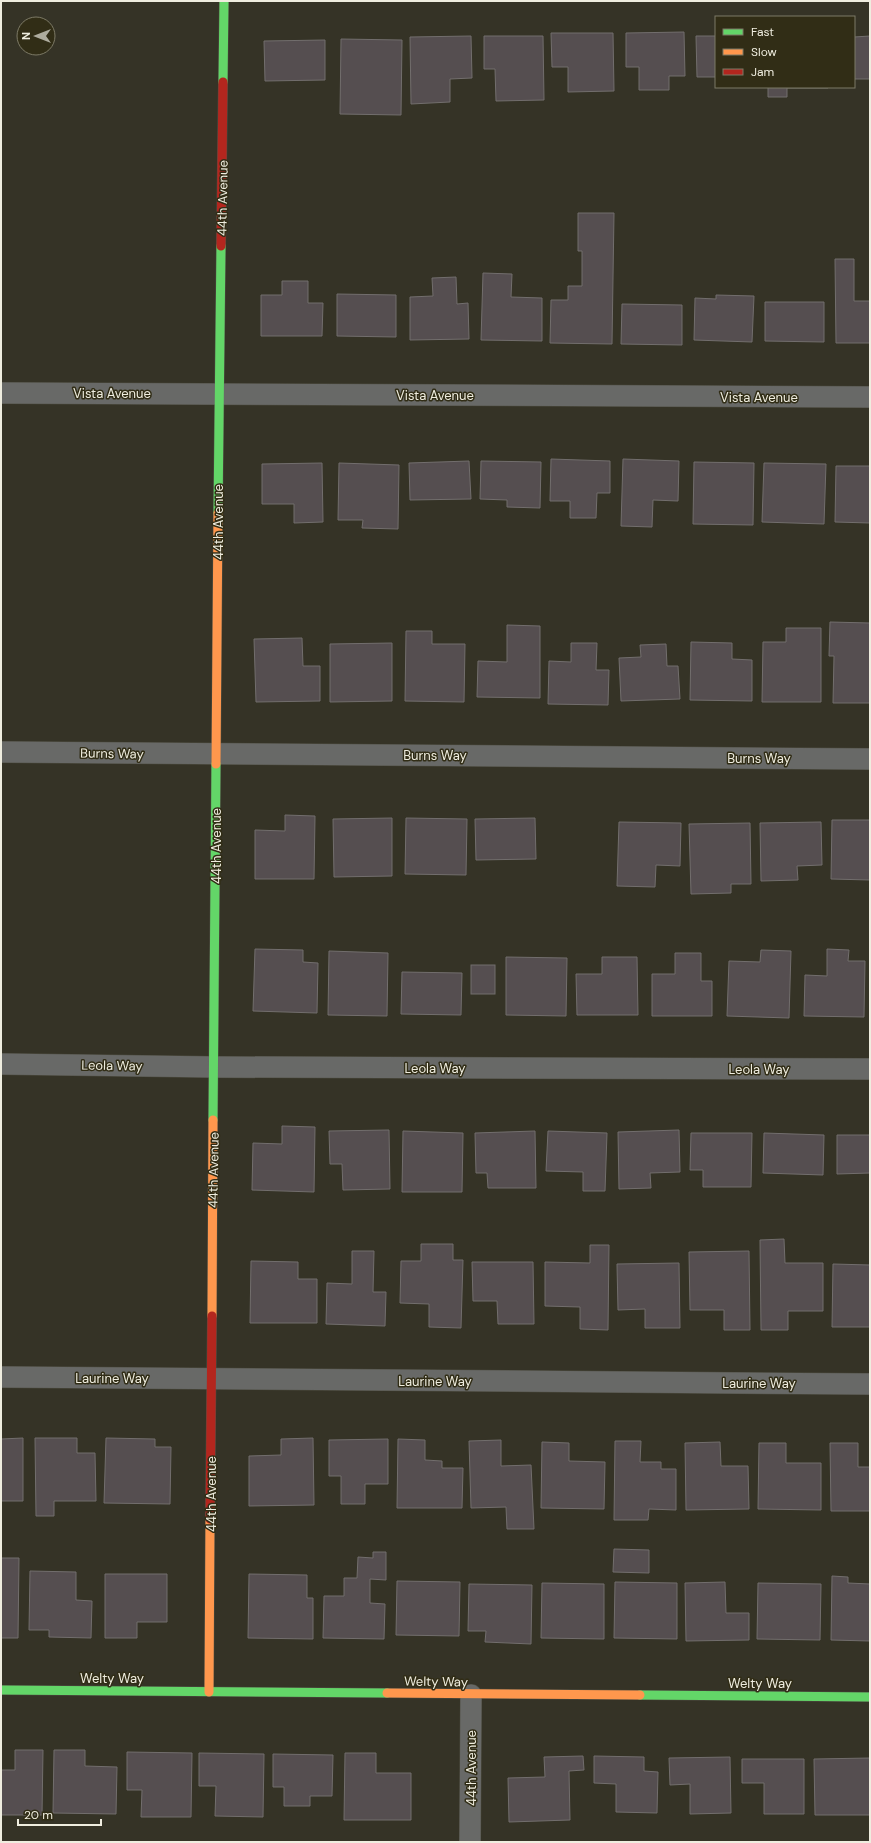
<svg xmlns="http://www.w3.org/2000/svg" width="871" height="1843" font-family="'DM Sans',sans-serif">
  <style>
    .building { fill: #554e50; stroke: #726e6d }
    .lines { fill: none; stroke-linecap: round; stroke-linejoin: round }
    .street-casing { stroke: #515045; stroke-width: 22 }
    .fast-casing { stroke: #515045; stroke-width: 10 }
    .slow-casing { stroke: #515045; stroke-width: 10 }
    .jam-casing { stroke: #515045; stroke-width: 10 }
    .street { stroke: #686967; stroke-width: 21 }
    .fast { stroke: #63d668; stroke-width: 9 }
    .slow { stroke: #ff974d; stroke-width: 9 }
    .jam { stroke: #b3261e; stroke-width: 9 }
    .labels { text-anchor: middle; stroke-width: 3; stroke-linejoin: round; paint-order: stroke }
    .street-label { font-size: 13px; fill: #efeddf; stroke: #312d16 }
  </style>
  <rect width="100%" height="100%" fill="#353326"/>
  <!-- building -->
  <g class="building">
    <path d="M684 32 685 76H669V90H639V67H626V33Z"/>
    <path d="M551 33H613L614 91 568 92V67H552Z"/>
    <path d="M471 36 472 78 450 79V102L411 104 410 37Z"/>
    <path d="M484 36H543L544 100 496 101 495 69H484Z"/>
    <path d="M696 36H716V77H697Z"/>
    <path d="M870 36V79H854V37Z"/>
    <path d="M341 39 402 40 401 115 340 114Z"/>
    <path d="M325 40V80L265 81 264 41Z"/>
    <path d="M768 87H828V88H787V97H768Z"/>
    <path d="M578 213H614L612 344 550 343 551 300H568V286H582V251H578Z"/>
    <path d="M835 259H854V301H870V343H836Z"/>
    <path d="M483 273 512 274 511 297 542 298V341L481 340Z"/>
    <path d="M456 277 457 304 468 303 469 339 410 340V297L433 296 432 278Z"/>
    <path d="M282 281H308V303H323L322 336H261V295H282Z"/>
    <path d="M337 294 396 295V337L337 336Z"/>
    <path d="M716 295 754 296 752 342 694 340 695 298 716 299Z"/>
    <path d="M765 302H824V342L765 341Z"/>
    <path d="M622 304 682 305V345L621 344Z"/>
    <path d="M551 459 610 461V493H597L596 518H570V501H550Z"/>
    <path d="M623 459 679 461 678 501 653 500 652 527 621 526Z"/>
    <path d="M469 461 471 499 410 500 409 463Z"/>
    <path d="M481 461 541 462 540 508 507 507V500L480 499Z"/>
    <path d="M694 462 754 463 753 525 693 524Z"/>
    <path d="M322 463 323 522 294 523V504H262V464Z"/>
    <path d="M339 463 399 465 398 529 362 528 363 520H338Z"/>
    <path d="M764 463 826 464 824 524 762 522Z"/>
    <path d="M836 466H870V523L835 522Z"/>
    <path d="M830 622 870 623V703H833L834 656H829Z"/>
    <path d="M507 625 540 626V698L477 697 478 661 507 662Z"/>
    <path d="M786 628H821V702H762L763 642H786Z"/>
    <path d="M406 631H432V644H465L464 702 405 701Z"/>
    <path d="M302 638 303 666H320V701L256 702 254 639Z"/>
    <path d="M691 642 732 643V659L752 660V701L690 700Z"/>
    <path d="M392 643V701L330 702V644Z"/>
    <path d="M571 643H597L596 670H609L608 705 548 704 549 661 571 662Z"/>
    <path d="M666 644 667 666H678L680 699 621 701 619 658 641 657 640 645Z"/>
    <path d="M285 815 315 816 314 879H255V830L285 831Z"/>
    <path d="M392 818V876L334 877 333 819Z"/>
    <path d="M406 818 467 819 466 875 405 874Z"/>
    <path d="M535 818 536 859 476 860 475 819Z"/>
    <path d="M832 820H870V880L831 879Z"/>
    <path d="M619 822 681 823 680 866 656 865 655 887 617 886Z"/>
    <path d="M821 822 822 865 797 866 798 880 761 881 760 823Z"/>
    <path d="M750 823 751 884H731V893L691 894 689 824Z"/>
    <path d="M255 949 303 950V962L318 963 317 1013 253 1011Z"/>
    <path d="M827 949 849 950 848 961H865L864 1017 804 1016 805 975 827 976Z"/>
    <path d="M761 950 791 951 789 1018 727 1016 729 961 760 962Z"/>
    <path d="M329 951 388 953 387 1016 328 1015Z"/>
    <path d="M675 953H701V981H712V1016H652V974H675Z"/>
    <path d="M506 957 567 958 566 1016 506 1015Z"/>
    <path d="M602 957H637L638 1015H577L576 974H602Z"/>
    <rect x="471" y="965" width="24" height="29"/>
    <path d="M402 972 462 973 461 1015 401 1014Z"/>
    <path d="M282 1126 315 1127 314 1192 252 1190 253 1143 282 1144Z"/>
    <path d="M389 1130 390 1189 343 1190 342 1164H330L329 1131Z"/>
    <path d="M679 1130 680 1172 650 1173 651 1188 619 1189 618 1132Z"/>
    <path d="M403 1131 463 1133 462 1192H402Z"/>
    <path d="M535 1131 536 1188H488L487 1173H476L475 1133Z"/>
    <path d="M548 1131 607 1133 605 1191H583V1172L546 1171Z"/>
    <path d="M691 1133H752L751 1187H703V1170H690Z"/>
    <path d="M764 1133 824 1135 823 1175 763 1173Z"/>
    <path d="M837 1135H870V1173L837 1174Z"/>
    <path d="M784 1239 785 1263H823V1311H788V1330H761L760 1240Z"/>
    <path d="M421 1244H453V1260H463L461 1328 429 1327V1304L400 1303 401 1261H421Z"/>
    <path d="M590 1245H609L608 1330 580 1329V1307L545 1306V1262L590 1263Z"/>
    <path d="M352 1251H374L373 1292H386L385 1326 326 1324 327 1283 352 1284Z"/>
    <path d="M749 1251 750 1330H724V1310H690L689 1252Z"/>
    <path d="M251 1261 298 1262V1279H317V1323H250Z"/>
    <path d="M472 1262H533L534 1324H498L497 1301H473Z"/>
    <path d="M679 1263 680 1328H645V1309L618 1310 617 1264Z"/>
    <path d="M833 1264 870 1265V1327H832Z"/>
    <path d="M23 1438V1501H1V1439Z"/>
    <path d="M35 1438H77V1453H95L96 1501H54V1516H36Z"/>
    <path d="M106 1438 155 1439V1447H171L170 1504 104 1503Z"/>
    <path d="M313 1438 314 1505 249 1506V1456L281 1455V1439Z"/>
    <path d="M388 1439V1484H365V1504H341V1476H329V1440Z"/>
    <path d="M398 1439 425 1440V1460L442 1461V1468H463L462 1508H397Z"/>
    <path d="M501 1440V1466L531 1465 534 1529H507L506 1507 471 1508 469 1441Z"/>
    <path d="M615 1441H641L640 1462H661V1469H676V1510L649 1509 648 1520H614Z"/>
    <path d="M542 1442 569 1443V1461L605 1462 604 1509 541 1508Z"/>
    <path d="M720 1442 721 1466H748L749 1509 686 1510 685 1443Z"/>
    <path d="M759 1443H786V1463H821V1510L758 1509Z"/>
    <path d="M830 1443H858V1467H870V1511H831Z"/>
    <path d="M614 1549 649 1550V1573L613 1572Z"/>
    <path d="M373 1552H386V1580L370 1579V1603L385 1604 384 1639 323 1638 324 1596H344V1578H357L358 1557 373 1558Z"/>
    <path d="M1 1558H19L18 1638H1Z"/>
    <path d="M30 1571 76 1572V1600L92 1601 91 1638 49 1637V1630H29Z"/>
    <path d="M105 1574H167V1622H137V1638H105Z"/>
    <path d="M249 1574 307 1575V1598H313V1639L248 1638Z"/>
    <path d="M832 1576 848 1577V1583L870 1584V1641L831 1640Z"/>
    <path d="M397 1581 460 1582 459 1636 396 1635Z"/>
    <path d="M615 1582 677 1583V1639L614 1638Z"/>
    <path d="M725 1582 726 1613H749V1640L686 1641 685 1583Z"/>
    <path d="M542 1583 604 1584V1639L541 1638Z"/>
    <path d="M758 1583 821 1584 820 1640 757 1639Z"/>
    <path d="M469 1584 532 1585 531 1644 485 1642 486 1631H468Z"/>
    <path d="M15 1750H43L42 1815H1V1770H15Z"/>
    <path d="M54 1750H85V1766L117 1767 116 1814 53 1813Z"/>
    <path d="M127 1752 192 1753 191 1817H141L142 1790H127Z"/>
    <path d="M199 1753 264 1754 263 1817 215 1816 216 1786H199Z"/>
    <path d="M345 1753H376V1773H411V1820H344Z"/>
    <path d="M273 1754 333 1755 332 1796H310V1806H284V1787H273Z"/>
    <path d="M583 1756 584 1770 569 1771 570 1820 509 1822 508 1778 545 1777 544 1757Z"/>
    <path d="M594 1756 644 1757V1771L658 1772 657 1813 616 1812V1784L594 1783Z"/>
    <path d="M730 1757 731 1813 690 1814V1784L670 1785 669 1758Z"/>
    <path d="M870 1758V1815H815L814 1759Z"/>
    <path d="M742 1759H804V1814H764V1783H742Z"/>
  </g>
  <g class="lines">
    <defs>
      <g id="street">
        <path d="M1 393 870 397"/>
        <path d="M1 752 870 759"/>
        <path d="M1 1064 214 1067 870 1069"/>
        <path d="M1 1377 870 1384"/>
        <path d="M470 1842 471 1695"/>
      </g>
      <g id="fast">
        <path d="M223 82 224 1"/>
        <path d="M218 513 221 246"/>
        <path d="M213 1120 216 764"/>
        <path d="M1 1690 387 1693"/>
        <path d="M640 1695 870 1697"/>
      </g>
      <g id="slow">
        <path d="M216 764 218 513"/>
        <path d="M212 1316 213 1120"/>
        <path d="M209 1692 210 1519"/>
        <path d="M387 1693 640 1695"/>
      </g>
      <g id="jam">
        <path d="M221 246 223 82"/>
        <path d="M210 1519 212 1316"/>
      </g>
    </defs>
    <!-- street casing -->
    <use href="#street" class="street-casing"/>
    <!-- fast casing -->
    <use href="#fast" class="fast-casing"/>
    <!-- slow casing -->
    <use href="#slow" class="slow-casing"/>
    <!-- jam casing -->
    <use href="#jam" class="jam-casing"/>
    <!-- street -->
    <use href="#street" class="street"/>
    <!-- fast -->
    <use href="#fast" class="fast"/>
    <!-- slow -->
    <use href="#slow" class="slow"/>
    <!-- jam -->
    <use href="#jam" class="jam"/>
  </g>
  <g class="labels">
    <!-- street labels -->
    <g class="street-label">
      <text transform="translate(222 198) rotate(-89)" y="5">44th Avenue</text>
      <text x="112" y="398">Vista Avenue</text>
      <text x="435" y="400">Vista Avenue</text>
      <text x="759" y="402">Vista Avenue</text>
      <text transform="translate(218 522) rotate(-90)" y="5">44th Avenue</text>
      <text transform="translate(112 753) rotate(1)" y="5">Burns Way</text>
      <text x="435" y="760">Burns Way</text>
      <text x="759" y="763">Burns Way</text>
      <text transform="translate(216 846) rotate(-90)" y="5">44th Avenue</text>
      <text transform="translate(112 1065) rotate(1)" y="5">Leola Way</text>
      <text x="435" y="1073">Leola Way</text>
      <text x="759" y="1074">Leola Way</text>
      <text transform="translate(213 1170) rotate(-89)" y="5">44th Avenue</text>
      <text x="112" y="1383">Laurine Way</text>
      <text x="435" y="1386">Laurine Way</text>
      <text x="759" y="1388">Laurine Way</text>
      <text transform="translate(211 1494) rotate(-90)" y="5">44th Avenue</text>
      <text x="112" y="1683">Welty Way</text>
      <text transform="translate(436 1681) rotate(1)" y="5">Welty Way</text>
      <text x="760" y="1688">Welty Way</text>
      <text transform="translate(471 1768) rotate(-90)" y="5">44th Avenue</text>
    </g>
  </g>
  <!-- border -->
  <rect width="871" height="1843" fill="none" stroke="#efeddf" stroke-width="4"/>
  <!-- legend -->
  <rect x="715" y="16" width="140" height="72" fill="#312d16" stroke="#7d7a66"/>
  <rect x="723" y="29" width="20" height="6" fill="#63d668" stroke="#7d7a66"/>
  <text x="751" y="36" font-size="12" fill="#efeddf">Fast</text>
  <rect x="723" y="49" width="20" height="6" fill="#ff974d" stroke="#7d7a66"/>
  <text x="751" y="56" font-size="12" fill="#efeddf">Slow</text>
  <rect x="723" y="69" width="20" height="6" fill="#b3261e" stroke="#7d7a66"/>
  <text x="751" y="76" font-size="12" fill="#efeddf">Jam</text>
  <!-- north arrow -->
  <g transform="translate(36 36) rotate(270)"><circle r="19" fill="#312d16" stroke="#7d7a66"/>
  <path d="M0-3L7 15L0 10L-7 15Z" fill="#aeac9e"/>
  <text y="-6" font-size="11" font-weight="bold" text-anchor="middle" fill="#efeddf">N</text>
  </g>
  <!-- scale -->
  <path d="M18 1819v6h83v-6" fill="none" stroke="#efeddf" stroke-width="2"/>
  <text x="24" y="1819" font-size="12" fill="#efeddf" stroke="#312d16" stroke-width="3" paint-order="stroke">20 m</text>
</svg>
